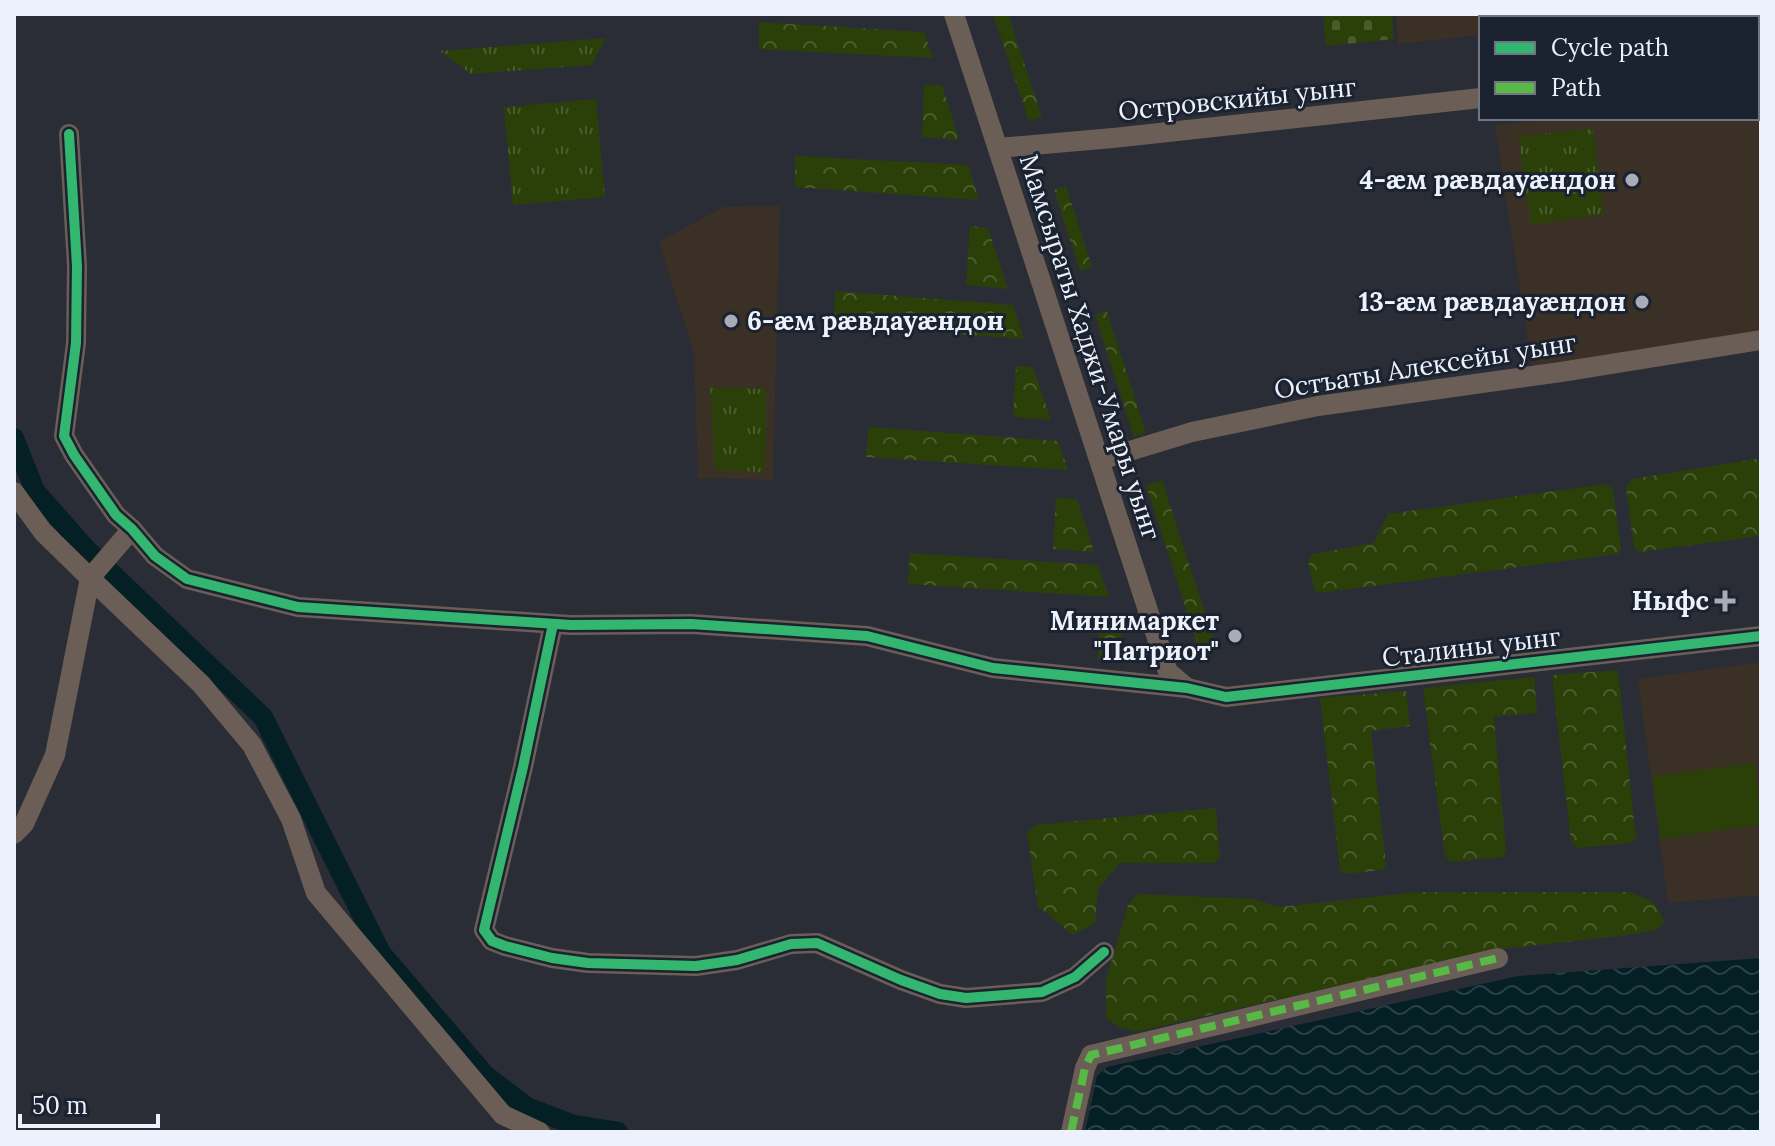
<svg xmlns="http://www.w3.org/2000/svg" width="1775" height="1146" font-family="Lora,serif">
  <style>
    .education { fill: #3a3025 }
    .grass { fill: url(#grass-tufts) }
    .cemetery { fill: url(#cemetery-stones) }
    .park { fill: url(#park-crowns) }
    .garden { fill: #2a4008 }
    .water { fill: url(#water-waves) }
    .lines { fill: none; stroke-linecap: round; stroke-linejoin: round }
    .canal { stroke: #042025; stroke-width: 20 }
    .minor { stroke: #6b5e56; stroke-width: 20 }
    .quiet { stroke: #58b947; stroke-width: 8; stroke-dasharray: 16 8; stroke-linecap: butt }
    .cycleway-casing { stroke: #1b2230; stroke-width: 15 }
    .cycleway { stroke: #33b770; stroke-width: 10 }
    .poi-dot { fill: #a8acb6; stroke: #1b2230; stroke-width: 3 }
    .labels { text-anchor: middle; stroke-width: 6; stroke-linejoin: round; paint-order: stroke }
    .street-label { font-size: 26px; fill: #ecf1fb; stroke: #1b2230 }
    .poi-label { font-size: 26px; font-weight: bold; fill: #ecf1fb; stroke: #1b2230; text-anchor: end }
  </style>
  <defs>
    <pattern id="grass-tufts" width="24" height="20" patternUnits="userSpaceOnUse" patternTransform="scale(2)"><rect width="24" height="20" fill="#2a4008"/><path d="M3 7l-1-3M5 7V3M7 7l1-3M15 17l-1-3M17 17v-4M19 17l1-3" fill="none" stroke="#495c2d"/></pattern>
    <pattern id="cemetery-stones" width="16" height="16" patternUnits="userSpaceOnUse" patternTransform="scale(2)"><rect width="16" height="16" fill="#2a4008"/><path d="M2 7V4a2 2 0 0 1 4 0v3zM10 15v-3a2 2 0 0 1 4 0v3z" fill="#495c2d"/></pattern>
    <pattern id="park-crowns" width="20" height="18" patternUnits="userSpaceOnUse" patternTransform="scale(2)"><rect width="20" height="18" fill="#2a4008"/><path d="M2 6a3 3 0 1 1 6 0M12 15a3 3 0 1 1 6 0" fill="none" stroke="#495c2d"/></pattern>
    <pattern id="water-waves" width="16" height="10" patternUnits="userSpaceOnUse" patternTransform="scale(2)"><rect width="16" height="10" fill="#042025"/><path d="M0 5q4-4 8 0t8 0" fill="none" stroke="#294146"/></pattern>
  </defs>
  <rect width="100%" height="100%" fill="#2a2d35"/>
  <!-- education -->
  <g class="education">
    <path d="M1396 14H1577V18H1481V35L1398 44Z"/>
    <path d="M1757 106 1761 140V336L1533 374 1495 125 1564 118H1757Z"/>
    <path d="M780 206 773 480 698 478 694 354 659 242 723 207Z"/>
    <path d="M1761 662V895L1668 903 1638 679Z"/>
  </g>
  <!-- grass -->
  <g class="grass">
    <path d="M606 38 592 65 471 74 440 51Z"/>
    <path d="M596 99 605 197 513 205 504 107Z"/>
    <path d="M1593 129 1604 214 1531 225 1518 136Z"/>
    <path d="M710 387 766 389 765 472 715 470Z"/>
  </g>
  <!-- cemetery -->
  <path class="cemetery" d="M1323 14H1392L1394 39 1326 46Z"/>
  <!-- park -->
  <g class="park">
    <path d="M993 14H1008L1042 117 1029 121Z"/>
    <path d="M759 22 924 32 933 58 759 49Z"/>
    <path d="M924 85H942L959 140 922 137Z"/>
    <path d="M795 156 968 165 979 200 795 187Z"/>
    <path d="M1066 186 1092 267 1080 271 1054 190Z"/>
    <path d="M970 226 988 228 1008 289 966 285Z"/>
    <path d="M835 291 1013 305 1024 339 834 325Z"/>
    <path d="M1107 311 1146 433 1134 437 1095 315Z"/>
    <path d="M1016 366 1033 367 1051 420 1013 417Z"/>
    <path d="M869 427 1058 441 1068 470 866 457Z"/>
    <path d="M1756 459 1761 462V536L1640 552 1634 548 1626 488 1632 479Z"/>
    <path d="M1162 480 1214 641 1198 646 1146 485Z"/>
    <path d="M1606 484 1613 489 1621 549 1618 554 1319 593 1314 589 1308 561 1313 554 1374 543 1388 514Z"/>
    <path d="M1056 498 1077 499 1094 552 1053 549Z"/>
    <path d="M910 553 1098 565 1109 597 908 584Z"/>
    <path d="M1099 623 1118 624 1130 663 1098 660Z"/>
    <path d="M1618 670 1636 839 1630 843 1578 848 1571 841 1552 675Z"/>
    <path d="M1534 677 1537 713 1494 717 1506 850 1503 857 1451 862 1445 856 1423 688Z"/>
    <path d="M1406 691 1410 726 1371 731 1386 865 1382 870 1345 874 1340 870 1320 698Z"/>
    <path d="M1216 808 1220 857 1214 863H1120L1098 889 1095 923 1073 935 1038 906 1027 833 1036 825Z"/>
    <path d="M1417 892H1629L1653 902 1665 922 1656 930 1620 936 1492 950 1136 1032 1119 1027 1106 1018V979L1128 905 1138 894 1254 899 1279 907Z"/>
  </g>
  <!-- garden -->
  <path class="garden" d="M1755 763 1761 824 1661 839 1652 776Z"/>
  <!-- water -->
  <path class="water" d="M1761 958V1132H1085L1097 1076 1107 1067 1518 976Z"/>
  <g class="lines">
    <!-- canal -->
    <path class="canal" d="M14 438 35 491 88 551 263 717 381 953 485 1075 527 1107 574 1125 618 1132"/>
    <!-- minor -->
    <g class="minor">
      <path d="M954 14 1168 672 1187 688"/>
      <path d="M1757 69 1761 68"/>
      <path d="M69 134 77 266 76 343 64 436 74 455 116 515 132 529 155 556 187 579 298 607 571 625 691 624 867 636 993 668 1187 688 1226 697 1761 636"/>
      <path d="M998 148 1113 138 1481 98"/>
      <path d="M1100 460 1192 432 1318 406 1561 372 1761 340"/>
      <path d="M14 492 43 532 90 578 132 529"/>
      <path d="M90 578 201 684 252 745 291 819 316 893 503 1115 540 1132"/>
      <path d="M553 624 523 767 484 930 492 941 505 946 552 958 588 963 696 966 737 960 791 944 817 943 901 980 940 994 966 998 1042 992 1075 977 1104 952"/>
      <path d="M14 834 24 824 55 755 90 578"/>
      <path d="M1071 1132 1085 1068 1091 1055 1498 958"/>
    </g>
    <!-- quiet -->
    <path class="quiet" d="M1071 1132 1085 1068 1091 1055 1498 958"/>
    <defs>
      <g id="cycleway">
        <path d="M69 134 77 266 76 343 64 436 74 455 116 515 132 529 155 556 187 579 298 607 571 625 691 624 867 636 993 668 1187 688 1226 697 1761 636"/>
        <path d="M553 624 523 767 484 930 492 941 505 946 552 958 588 963 696 966 737 960 791 944 817 943 901 980 940 994 966 998 1042 992 1075 977 1104 952"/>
      </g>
    </defs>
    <!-- cycleway casing -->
    <use href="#cycleway" class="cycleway-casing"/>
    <!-- cycleway -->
    <use href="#cycleway" class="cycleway"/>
  </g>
  <!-- markers -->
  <g class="poi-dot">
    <circle cx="1632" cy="180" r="8"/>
    <circle cx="1642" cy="302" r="8"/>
    <circle cx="731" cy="321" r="8"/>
    <path d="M1721 589h8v8h8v8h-8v8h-8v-8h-8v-8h8z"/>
    <circle cx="1235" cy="636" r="8"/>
  </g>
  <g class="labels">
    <!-- street labels -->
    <g class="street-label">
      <text transform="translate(1237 99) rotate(-6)" y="9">Островскийы уынг</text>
      <text transform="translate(1090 347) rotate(72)" y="9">Мамсыраты Хаджи-Умары уынг</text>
      <text transform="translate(1425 366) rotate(-9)" y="9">Остъаты Алексейы уынг</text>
      <text transform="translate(1471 647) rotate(-7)" y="9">Сталины уынг</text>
    </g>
    <!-- poi labels -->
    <g class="poi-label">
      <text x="1616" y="189">4-æм рӕвдауӕндон</text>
      <text x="1626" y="311">13-æм рӕвдауӕндон</text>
      <text x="747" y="330" text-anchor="start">6-æм рӕвдауӕндон</text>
      <text x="1709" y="610">Ныфс</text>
      <text x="1219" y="630">Минимаркет<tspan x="1219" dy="30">"Патриот"</tspan></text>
    </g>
  </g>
  <!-- border -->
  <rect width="1775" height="1146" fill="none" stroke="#ecf1fb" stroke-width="32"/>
  <!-- legend -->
  <rect x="1479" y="16" width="280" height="104" fill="#1b2230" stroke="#6f7581" stroke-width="2"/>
  <rect x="1495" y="42" width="40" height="12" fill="#33b770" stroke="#6f7581" stroke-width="2"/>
  <text x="1551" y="56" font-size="24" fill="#ecf1fb">Cycle path</text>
  <rect x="1495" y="82" width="40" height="12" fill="#58b947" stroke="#6f7581" stroke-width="2"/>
  <text x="1551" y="96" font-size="24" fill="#ecf1fb">Path</text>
  <!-- scale -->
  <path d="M20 1114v12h138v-12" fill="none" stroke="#ecf1fb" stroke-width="4"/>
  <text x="32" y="1114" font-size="24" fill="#ecf1fb" stroke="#1b2230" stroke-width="6" paint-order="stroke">50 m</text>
</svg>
